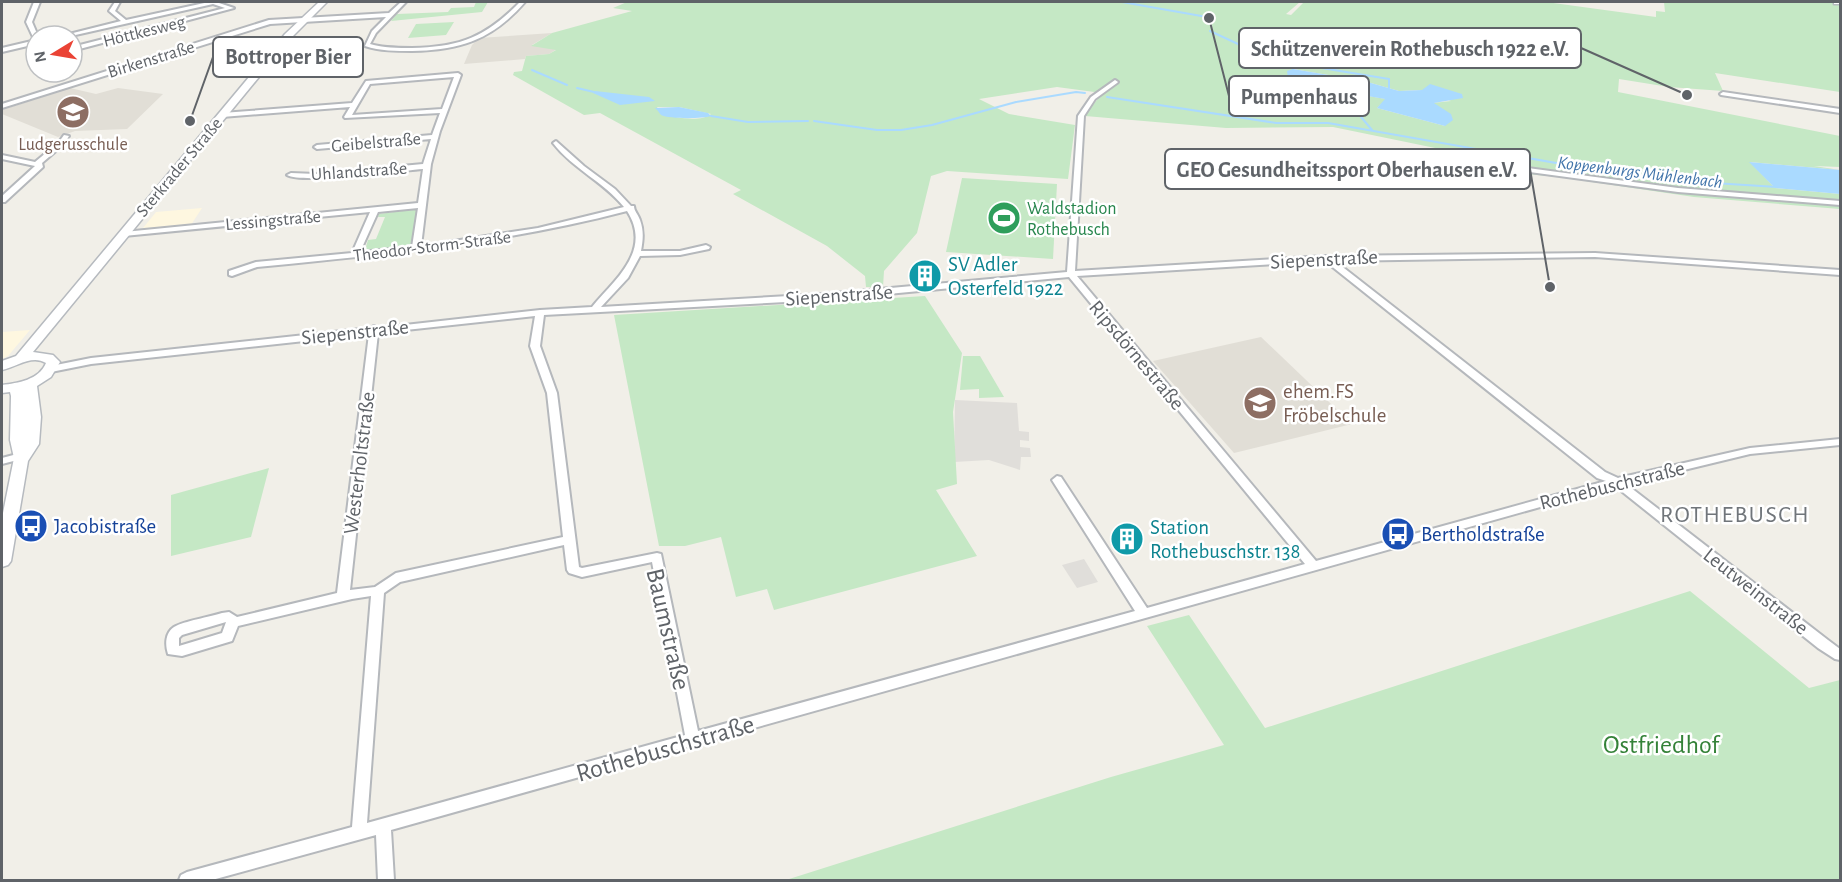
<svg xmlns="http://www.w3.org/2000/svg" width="1842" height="882" font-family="'Alegreya Sans',sans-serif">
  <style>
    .commercial { fill: #fef7e0 }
    .industrial { fill: #e0deda }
    .education { fill: #e1ded6 }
    .green { fill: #c5e8c5; fill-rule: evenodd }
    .water { fill: #aadaff }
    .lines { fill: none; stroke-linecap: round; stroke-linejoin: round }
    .stream { stroke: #aadaff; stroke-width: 2 }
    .minor-casing { stroke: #b5b8bc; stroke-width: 4 }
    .secondary-casing { stroke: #b6babf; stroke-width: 3 }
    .minor { fill: #fff; fill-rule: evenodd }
    .secondary { fill: #fff; fill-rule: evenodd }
    .labels { text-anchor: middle; stroke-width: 5; stroke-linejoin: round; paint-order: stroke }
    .far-street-label { font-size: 18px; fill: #5f6368; stroke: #fff }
    .far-education-label { font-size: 18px; fill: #785e54; stroke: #fff }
    .far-water-label { font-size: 18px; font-style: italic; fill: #4174aa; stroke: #fff }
    .far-leisure-label { font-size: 18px; fill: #27864d; stroke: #fff; text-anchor: start }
    .street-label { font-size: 21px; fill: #5f6368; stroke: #fff }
    .culture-label { font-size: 21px; fill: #0d838f; stroke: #fff; text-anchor: start }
    .education-label { font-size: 21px; fill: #785e54; stroke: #fff; text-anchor: start }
    .transit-label { font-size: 21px; fill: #164399; stroke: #fff; text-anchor: start }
    .quarter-label { font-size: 24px; letter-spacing: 1.5px; fill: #70757a; stroke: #fff }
    .near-street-label { font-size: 26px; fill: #5f6368; stroke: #fff }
    .near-park-label { font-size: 26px; fill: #348238; stroke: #fff }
    .leader { fill: none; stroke: #5f6368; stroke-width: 2 }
    .callout-dot { fill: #5f6368; stroke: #fff; stroke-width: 2 }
    .callout { fill: #fff; stroke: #5f6368; stroke-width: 2 }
    .callout-label { font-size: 22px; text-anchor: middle; font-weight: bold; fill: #5f6368 }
  </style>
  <rect width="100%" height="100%" fill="#f1efe8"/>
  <!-- commercial -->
  <g class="commercial">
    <path d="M202 208 191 225 143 228 156 212Z"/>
    <path d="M30 330 8 356 2 359V332Z"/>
  </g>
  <!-- industrial -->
  <g class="industrial">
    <path d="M955 400 1017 403 1019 431 1029 432V441L1020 440V447L1030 448 1031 457H1021L1020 470 989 460 954 462Z"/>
    <path d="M1084 559 1098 582 1077 588 1062 565Z"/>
  </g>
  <!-- education -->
  <g class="education">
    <path d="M552 33 532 45 557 49 549 54 526 56 525 59 464 64 472 45 479 38Z"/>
    <path d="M70 88 96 94 118 88 163 94 127 129 75 131 58 137 2 114V110Z"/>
    <path d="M1261 337 1281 356 1352 424 1234 453 1153 361Z"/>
  </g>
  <!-- green -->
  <g class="green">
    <path d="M476 2H488L482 12 391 21 397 14 448 12 451 8 474 7Z"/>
    <path d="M627 2H1300L1286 14 1291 15 1304 2H1546L1656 17V11L1665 12 1664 2H1840V92L1715 73 1723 91 1669 87 1619 79 1618 92 1840 136V167L1814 166 1840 170 1750 162 1775 188 1840 194V209L1694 197 1558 177 1496 171 1445 150 1333 127 1226 128 1085 116 1102 93 1057 87 979 99 1009 114 1075 125 1068 179 947 171 931 176 917 233 884 271 883 287H866L865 276 827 246 733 194 741 190 600 113 584 115 513 75 514 72 522 71 526 56 549 54 556 50 531 46 552 33 632 11 613 8ZM1293 69 1364 81 1399 91 1422 90 1451 101 1433 103 1445 126 1377 108 1386 99 1297 84 1293 82ZM657 107H679L711 114C700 123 674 117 661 114Z"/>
    <path d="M454 22 446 35 408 38 416 24Z"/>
    <path d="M962 178 1057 184 1053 259 946 252Z"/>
    <path d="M416 209 417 219 410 246 365 250 368 240 376 239 385 217H378L379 214Z"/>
    <path d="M925 296 962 353 953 412 957 484 936 490 977 556 774 610 767 589 736 597 721 537 685 546H659L614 315Z"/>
    <path d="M963 356H980L1004 397 979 398V389L960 390Z"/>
    <path d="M269 468 251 537 171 556V495Z"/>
    <path d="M1690 591 1809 688 1840 680V880H786L1111 777 1224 745 1147 626 1189 615 1265 728Z"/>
  </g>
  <!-- water -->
  <g class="water">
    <path d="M1293 69 1364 81 1399 91 1422 90 1430 84 1462 94 1463 98 1434 103 1451 114 1453 120 1445 126 1377 108 1385 99 1297 84 1288 78 1287 71Z"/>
    <path d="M595 91 649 97 655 101 620 105 593 93Z"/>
    <path d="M679 107 708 113 711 116C702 119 669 119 661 115 659 113 658 110 655 108Z"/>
    <path d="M1749 162 1840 170V194L1775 188Z"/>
  </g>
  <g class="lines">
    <!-- stream -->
    <g class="stream">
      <path d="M1122 2 1207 17"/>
      <path d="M1210 31 1266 57 1291 63 1293 69"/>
      <path d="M1291 63 1389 79V88"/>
      <path d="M532 70 567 85"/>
      <path d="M577 88 594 92"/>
      <path d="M1340 92 1372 130"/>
      <path d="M1107 97 1276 123H1328L1596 170 1682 181 1777 187"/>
      <path d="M711 116 748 122 808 121"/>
      <path d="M814 121 877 130H901L932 125 1016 102 1076 92 1085 93"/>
    </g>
    <defs>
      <g id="minor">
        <path d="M34 2H40L32 22 38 36H36V39L33 37 26 22Z"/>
        <path d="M115 2H120L115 11 126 20 209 2H216L234 8 72 51V47L225 8 213 4 71 36H61L121 21 109 11Z"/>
        <path d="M401 2H406L376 33 370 44C383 48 398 48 412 48 460 47 486 37 520 2H525C492 40 460 50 412 51 396 51 380 51 365 46L372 31 386 17 270 24 2 108V104L269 20 389 13Z"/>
        <path d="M36 40V44L2 52V48Z"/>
        <path d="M458 73 461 75 440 131 431 164 421 246 538 228 624 207C604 182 573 169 553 143L556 141 584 166 615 189 631 206H634C634 211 638 214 640 220 644 231 643 240 641 251H680L706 245 710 247 709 249 680 255 640 256 628 278 601 307 824 294 1067 272 1078 116 1091 97 1115 80 1118 82 1117 83 1095 99 1084 116 1075 271 1326 256 1595 253 1840 270V275L1595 257 1335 261 1605 472 1618 478 1750 448 1840 439V445L1750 454 1626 484 1828 640 1840 649V660L1835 659 1818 648 1615 486 391 830 394 880H378L376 835 212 880H179L181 875 187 872 352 827 371 596 352 599 238 626 232 641 182 656 168 654C165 645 165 633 174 627 184 621 210 617 222 613L229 612 237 617 337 593 369 334 91 364 51 372 46 369 51 366 91 358 370 328 374 326 378 328 540 310 592 307C614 280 653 251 627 211 505 243 382 255 257 267L232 276 229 275V271L256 262 352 253 370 212 124 236 120 234 124 232 418 203 423 169C399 171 302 184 287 175L291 173 316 174 423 164 431 139 317 149 314 147 317 145 432 135 440 113 345 118 344 117 350 107 222 117 219 115 222 113 352 103 366 81ZM454 77 442 109 352 115 370 84ZM418 208 412 247 360 252 378 212ZM1325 261 1597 478 1606 481 1316 561 1077 276ZM1069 277 1305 564 1147 608 1061 477 1057 476 1052 480 1135 611 698 731 661 554 657 553 582 568 579 567 557 393 540 346 544 315 824 300ZM535 316 530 346 547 393 563 537 396 573 375 587 350 590 378 333ZM564 545 567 570 569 573 582 577 652 562 685 735 367 823 384 593 400 582ZM226 622 222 633 179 646V638L182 635Z"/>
        <path d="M1723 92 1840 109V113L1721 95 1720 94Z"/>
        <path d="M64 135 69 136 64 144 42 163 43 167 5 202H2V196L35 166 2 159V155L35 162 59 142Z"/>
        <path d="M1505 165 1678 188 1840 201V205L1678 192 1508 169 1504 167Z"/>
        <path d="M21 453 26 456 25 458 2 464V458Z"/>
      </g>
      <g id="secondary">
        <path d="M319 2H327L291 38 33 352 53 355 60 362 51 377 37 386 41 417 39 444 28 461 11 561 8 565 2 567V518L14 458 10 440 11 396 10 392 2 393V385C18 383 39 380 46 363 32 354 16 367 2 370V361L16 356 285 34Z"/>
        <rect x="1834" y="2" width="6" height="2"/>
      </g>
    </defs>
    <!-- minor casing -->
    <use href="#minor" class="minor-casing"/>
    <!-- secondary casing -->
    <use href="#secondary" class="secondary-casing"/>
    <!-- minor -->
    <use href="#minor" class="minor"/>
    <!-- secondary -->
    <use href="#secondary" class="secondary"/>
  </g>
  <!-- icons -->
  <defs>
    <symbol id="school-disc" viewBox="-11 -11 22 22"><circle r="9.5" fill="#8d6e63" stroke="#fff"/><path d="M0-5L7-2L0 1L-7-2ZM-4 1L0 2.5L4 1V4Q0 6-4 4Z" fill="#fff"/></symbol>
    <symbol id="stadium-disc" viewBox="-11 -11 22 22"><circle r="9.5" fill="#2e9e5b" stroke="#fff"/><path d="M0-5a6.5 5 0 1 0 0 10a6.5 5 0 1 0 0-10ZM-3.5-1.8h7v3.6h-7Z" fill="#fff"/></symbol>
    <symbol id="building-disc" viewBox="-11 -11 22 22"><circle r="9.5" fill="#0f9aa8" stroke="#fff"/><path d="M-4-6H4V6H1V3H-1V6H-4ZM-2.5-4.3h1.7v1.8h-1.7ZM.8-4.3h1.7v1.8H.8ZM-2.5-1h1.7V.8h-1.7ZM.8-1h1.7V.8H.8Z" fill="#fff"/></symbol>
    <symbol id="bus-disc" viewBox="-11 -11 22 22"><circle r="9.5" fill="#1a4fb4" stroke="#fff"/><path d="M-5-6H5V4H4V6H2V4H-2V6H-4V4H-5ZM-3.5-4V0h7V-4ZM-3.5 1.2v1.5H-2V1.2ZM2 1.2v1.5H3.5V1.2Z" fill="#fff"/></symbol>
  </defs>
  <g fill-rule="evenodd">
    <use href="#school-disc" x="54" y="93" width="38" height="38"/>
    <use href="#stadium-disc" x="985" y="199" width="38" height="38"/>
    <use href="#building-disc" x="906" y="257" width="38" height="38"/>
    <use href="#school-disc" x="1241" y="384" width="38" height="38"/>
    <use href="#bus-disc" x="12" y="507" width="38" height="38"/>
    <use href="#bus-disc" x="1379" y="515" width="38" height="38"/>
    <use href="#building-disc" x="1108" y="520" width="38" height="38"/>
  </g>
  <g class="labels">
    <!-- far-street labels -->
    <g class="far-street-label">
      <text transform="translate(144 31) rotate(-14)" y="6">Höttkesweg</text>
      <text transform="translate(151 59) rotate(-17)" y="6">Birkenstraße</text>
      <text transform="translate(376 142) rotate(-5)" y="6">Geibelstraße</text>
      <text transform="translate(179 167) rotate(-50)" y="6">Sterkrader Straße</text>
      <text transform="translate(359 171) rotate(-4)" y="6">Uhlandstraße</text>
      <text transform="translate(273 220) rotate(-5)" y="6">Lessingstraße</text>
      <text transform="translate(432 246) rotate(-7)" y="6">Theodor-Storm-Straße</text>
    </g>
    <!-- far-education labels -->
    <g class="far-education-label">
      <text x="73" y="150">Ludgerusschule</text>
    </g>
    <!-- far-water labels -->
    <g class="far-water-label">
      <text transform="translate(1640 172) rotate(7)" y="6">Koppenburgs Mühlenbach</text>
    </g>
    <!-- far-leisure labels -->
    <g class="far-leisure-label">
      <text x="1027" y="214">Waldstadion<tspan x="1027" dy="21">Rothebusch</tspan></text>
    </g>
    <!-- street labels -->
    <g class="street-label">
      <text transform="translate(1324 259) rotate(-3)" y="7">Siepenstraße</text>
      <text transform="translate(839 295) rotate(-4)" y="7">Siepenstraße</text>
      <text transform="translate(355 332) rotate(-6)" y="7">Siepenstraße</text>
      <text transform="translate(1137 355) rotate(50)" y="7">Ripsdörnestraße</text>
      <text transform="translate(359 463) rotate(-83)" y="7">Westerholtstraße</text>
      <text transform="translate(1612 485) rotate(-14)" y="7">Rothebuschstraße</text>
      <text transform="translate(1756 591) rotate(38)" y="7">Leutweinstraße</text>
    </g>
    <!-- culture labels -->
    <g class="culture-label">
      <text x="948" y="271">SV Adler<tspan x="948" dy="24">Osterfeld 1922</tspan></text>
      <text x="1150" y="534">Station<tspan x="1150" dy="24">Rothebuschstr. 138</tspan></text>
    </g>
    <!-- education labels -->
    <g class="education-label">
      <text x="1283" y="398">ehem.FS<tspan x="1283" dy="24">Fröbelschule</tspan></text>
    </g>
    <!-- transit labels -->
    <g class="transit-label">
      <text x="54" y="533">Jacobistraße</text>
      <text x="1421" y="541">Bertholdstraße</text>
    </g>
    <!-- quarter labels -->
    <g class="quarter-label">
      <text x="1735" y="522">ROTHEBUSCH</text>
    </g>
    <!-- near-street labels -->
    <g class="near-street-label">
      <text transform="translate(669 629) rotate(77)" y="9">Baumstraße</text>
      <text transform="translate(665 748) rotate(-16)" y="9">Rothebuschstraße</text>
    </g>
    <!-- near-park labels -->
    <g class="near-park-label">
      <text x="1661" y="753">Ostfriedhof</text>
    </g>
  </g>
  <!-- callouts -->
  <path class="leader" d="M1687 95L1581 48M190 121L213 57M1209 18L1229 96M1550 287L1530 169"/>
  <g class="callout-dot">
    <circle cx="1687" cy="95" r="6"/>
    <circle cx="190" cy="121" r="6"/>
    <circle cx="1209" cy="18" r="6"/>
    <circle cx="1550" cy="287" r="6"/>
  </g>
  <g class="callout">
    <rect x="1239" y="28" width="342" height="40" rx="6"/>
    <rect x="213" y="37" width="150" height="40" rx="6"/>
    <rect x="1229" y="76" width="140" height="40" rx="6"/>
    <rect x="1165" y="149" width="365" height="40" rx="6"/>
  </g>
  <g class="callout-label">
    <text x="1410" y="56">Schützenverein Rothebusch 1922 e.V.</text>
    <text x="288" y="64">Bottroper Bier</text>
    <text x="1299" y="104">Pumpenhaus</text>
    <text x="1347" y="177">GEO Gesundheitssport Oberhausen e.V.</text>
  </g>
  <!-- border -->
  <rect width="1842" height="882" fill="none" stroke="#5f6368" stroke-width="6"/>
  <!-- north arrow -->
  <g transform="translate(54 54) rotate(259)"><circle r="28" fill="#ffffff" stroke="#bfc1c3" stroke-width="1.5"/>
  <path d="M0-4.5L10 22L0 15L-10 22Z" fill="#ea4335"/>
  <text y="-9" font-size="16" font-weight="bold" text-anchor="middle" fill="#5f6368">N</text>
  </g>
</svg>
